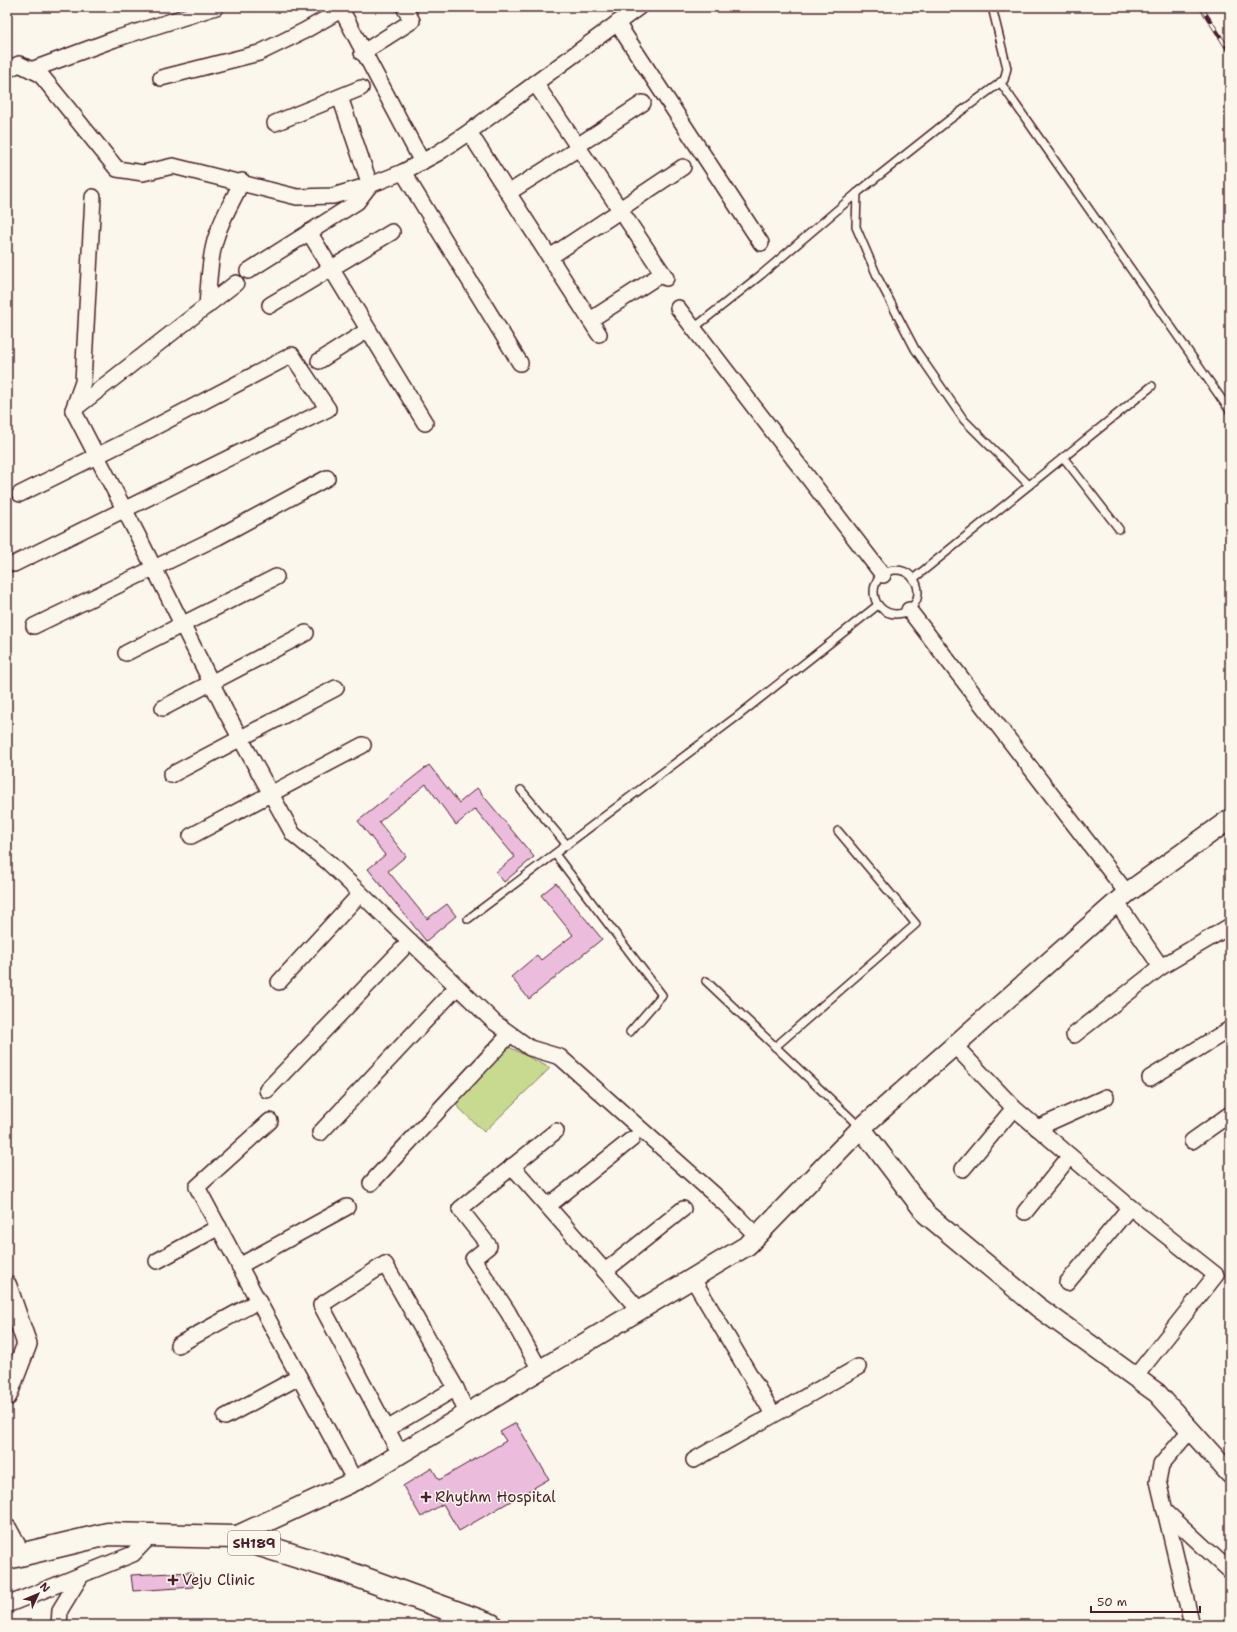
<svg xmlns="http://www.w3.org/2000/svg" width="1237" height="1632" font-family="'Shantell Sans',sans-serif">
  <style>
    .green { fill: #c7da8f; stroke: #887c5d }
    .building { fill: #ecbcdd; stroke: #4a1f2b }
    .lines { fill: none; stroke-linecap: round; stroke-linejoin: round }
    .service-casing { stroke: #4a1f2b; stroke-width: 10 }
    .minor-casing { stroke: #4a1f2b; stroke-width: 18 }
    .tertiary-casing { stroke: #4a1f2b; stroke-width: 22 }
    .primary-casing { stroke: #4a1f2b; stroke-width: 25 }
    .service { stroke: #fbf7ec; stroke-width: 7 }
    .minor { stroke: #fbf7ec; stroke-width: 15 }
    .tertiary { stroke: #fbf7ec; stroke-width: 19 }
    .primary { stroke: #fbf7ec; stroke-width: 22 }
    .rail-casing { stroke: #4a1f2b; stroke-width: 4.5 }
    .rail { stroke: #fbf7ec; stroke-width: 3; stroke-dasharray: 9; stroke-linecap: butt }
    .poi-dot { fill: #4a1f2b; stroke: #fbf7ec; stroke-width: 1.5 }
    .labels { text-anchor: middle; stroke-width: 3; stroke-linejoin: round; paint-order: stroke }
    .shield { fill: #fbf7ec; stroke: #7f6065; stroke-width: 1 }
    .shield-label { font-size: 14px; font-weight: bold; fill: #4a1f2b }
    .poi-label { font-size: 15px; fill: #4a1f2b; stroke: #fbf7ec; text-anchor: start }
  </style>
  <rect width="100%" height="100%" fill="#fbf7ec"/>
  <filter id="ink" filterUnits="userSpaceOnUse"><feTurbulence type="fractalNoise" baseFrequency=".025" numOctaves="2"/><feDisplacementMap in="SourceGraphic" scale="8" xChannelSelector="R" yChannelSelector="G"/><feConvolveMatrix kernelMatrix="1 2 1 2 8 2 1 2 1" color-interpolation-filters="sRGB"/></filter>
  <g filter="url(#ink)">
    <!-- green -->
    <path class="green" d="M509 1047 550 1068 484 1132 455 1104Z"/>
    <!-- building -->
    <g class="building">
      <path d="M429 765 459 803 477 788 534 857 504 882 496 872 515 857 475 809 456 825 426 784 379 822 406 856 388 871 427 919 447 904 456 916 426 941 368 869 385 855 358 821Z"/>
      <path d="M556 883 602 939 529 999 511 977 537 955 541 960 573 935 541 895Z"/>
      <path d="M516 1423 549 1479 459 1531 443 1504 421 1517 403 1486 432 1468 439 1480 506 1441 500 1432Z"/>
      <path d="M192 1572 193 1587 133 1591 131 1575Z"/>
    </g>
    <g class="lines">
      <defs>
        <g id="service">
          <path d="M1000 82 1230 411"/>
          <path d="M857 193 856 227 878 278 915 349 964 420 1029 485"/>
          <path d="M694 328 762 274 857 193 949 120 1004 80 1007 68 992 7"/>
          <path d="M1063 457 1119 529"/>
          <circle cx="896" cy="592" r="22"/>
          <path d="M913 579 1152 386"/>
          <path d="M521 790 567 845"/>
          <path d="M555 854 662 995 630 1032"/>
          <path d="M468 919 739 715 878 605"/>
          <path d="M706 981 861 1128"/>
          <path d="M775 1047 916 924 838 831"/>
        </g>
        <g id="minor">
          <path d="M340 7 422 162"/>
          <path d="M617 23 761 243"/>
          <path d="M362 53 412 21 404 7"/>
          <path d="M7 70 19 64 40 74 117 169 143 173 173 166 297 197 333 196 370 185 403 172 438 153 469 132 639 7"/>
          <path d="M31 70 115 39 216 7"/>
          <path d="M161 78 259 53 304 31 341 10"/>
          <path d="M535 83 666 278"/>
          <path d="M275 123 361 88"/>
          <path d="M469 132 599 334"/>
          <path d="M577 146 643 103"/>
          <path d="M403 172 520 363"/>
          <path d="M508 193 579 148"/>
          <path d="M93 197 83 382 73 410 137 534 226 712 293 834 329 863 494 1022 530 1048 560 1057 725 1204 757 1236"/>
          <path d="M620 209 683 167"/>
          <path d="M309 232 425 423"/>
          <path d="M550 257 621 210"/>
          <path d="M248 271 357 202 370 185 340 97"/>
          <path d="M270 305 392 232"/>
          <path d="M207 306C209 284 209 261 215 241 221 219 233 201 242 181"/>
          <path d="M678 308 883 575"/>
          <path d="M590 320 663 273"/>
          <path d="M319 361 368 330"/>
          <path d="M73 410 236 283"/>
          <path d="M14 564 328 409 292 355 149 430 20 494"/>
          <path d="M909 610 1127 893"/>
          <path d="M34 626 218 537 327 478"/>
          <path d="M126 653 276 577"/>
          <path d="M163 708 306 633"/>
          <path d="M171 775 336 688"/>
          <path d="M191 836 363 745"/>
          <path d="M1117 903 1161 967"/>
          <path d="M279 982 360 894"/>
          <path d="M1074 1035 1161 967 1230 926"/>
          <path d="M955 1046 1014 1108 1130 1207 1216 1275 1135 1377"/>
          <path d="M1150 1078 1230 1029"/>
          <path d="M267 1090 410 941"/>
          <path d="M270 1121 197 1187 355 1481"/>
          <path d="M1037 1128 1106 1097"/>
          <path d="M320 1133 457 987"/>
          <path d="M1192 1141 1230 1114"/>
          <path d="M512 1166 640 1311"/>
          <path d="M963 1169 1014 1108"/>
          <path d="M371 1183 510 1034"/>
          <path d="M548 1206 632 1139"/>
          <path d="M1025 1212 1070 1156"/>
          <path d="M157 1261 219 1227"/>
          <path d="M239 1266 347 1207"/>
          <path d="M605 1271 683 1209"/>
          <path d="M693 1279 773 1414"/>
          <path d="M1067 1283 1130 1207"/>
          <path d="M178 1345 258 1301"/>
          <path d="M540 1370 508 1312 473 1259 489 1246 460 1209 556 1131"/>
          <path d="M456 1388 387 1429 321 1305 385 1264 456 1388 467 1414"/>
          <path d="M225 1417 299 1377"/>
          <path d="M387 1429 400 1454"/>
          <path d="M1191 1429 1161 1465 1158 1481 1192 1625"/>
          <path d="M694 1460 858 1367"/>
          <path d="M1165 1511 1230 1571"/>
          <path d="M7 1605 133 1554 151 1535"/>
          <path d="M59 1625 60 1610 82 1574"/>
        </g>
        <g id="tertiary">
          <path d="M861 1128 927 1215 1038 1307 1157 1393 1230 1474"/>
          <path d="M7 1286 27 1344 7 1396"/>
          <path d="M7 1529 21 1555"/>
          <path d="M234 1537 355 1481 748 1245 861 1128 1127 893 1230 819"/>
        </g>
        <path id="primary" d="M7 1558 108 1534 234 1537 344 1571 491 1625"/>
      </defs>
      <!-- service casing -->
      <use href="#service" class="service-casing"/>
      <!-- minor casing -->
      <use href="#minor" class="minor-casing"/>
      <!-- tertiary casing -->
      <use href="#tertiary" class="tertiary-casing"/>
      <!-- primary casing -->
      <use href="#primary" class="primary-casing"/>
      <!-- service -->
      <use href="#service" class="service"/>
      <!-- minor -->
      <use href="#minor" class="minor"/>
      <!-- tertiary -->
      <use href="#tertiary" class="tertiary"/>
      <!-- primary -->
      <use href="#primary" class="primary"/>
      <defs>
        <path id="rail" d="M1201 7 1230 52"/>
      </defs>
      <!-- rail casing -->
      <use href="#rail" class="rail-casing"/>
      <!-- rail -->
      <use href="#rail" class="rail"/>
    </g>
  </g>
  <!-- markers -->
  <g class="poi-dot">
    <path d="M424 1491h4v4h4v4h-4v4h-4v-4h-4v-4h4z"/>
    <path d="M171 1574h4v4h4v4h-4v4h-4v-4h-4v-4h4z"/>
  </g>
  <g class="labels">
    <!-- shield labels -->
    <rect class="shield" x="228" y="1531" width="52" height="24" rx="3"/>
    <g class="shield-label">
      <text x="254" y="1548">SH189</text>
    </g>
    <!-- poi labels -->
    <g class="poi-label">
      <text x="435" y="1502">Rhythm Hospital</text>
      <text x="182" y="1585">Veju Clinic</text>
    </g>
  </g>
  <!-- margin -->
  <rect width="1237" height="1632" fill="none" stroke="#fbf7ec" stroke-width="24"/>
  <rect x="12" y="12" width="1213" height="1608" fill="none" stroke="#4a1f2b" stroke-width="1.5" filter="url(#ink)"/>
  <!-- north arrow -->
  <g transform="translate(38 1594) rotate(46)" stroke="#fbf7ec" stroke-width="3" paint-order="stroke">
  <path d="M0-3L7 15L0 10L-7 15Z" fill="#4a1f2b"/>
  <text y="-6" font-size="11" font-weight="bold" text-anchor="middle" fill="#4a1f2b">N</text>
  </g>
  <!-- scale -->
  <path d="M1091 1606v6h109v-6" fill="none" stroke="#4a1f2b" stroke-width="2"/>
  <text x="1097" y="1606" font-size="12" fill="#4a1f2b" stroke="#fbf7ec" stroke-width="3" paint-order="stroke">50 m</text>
</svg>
